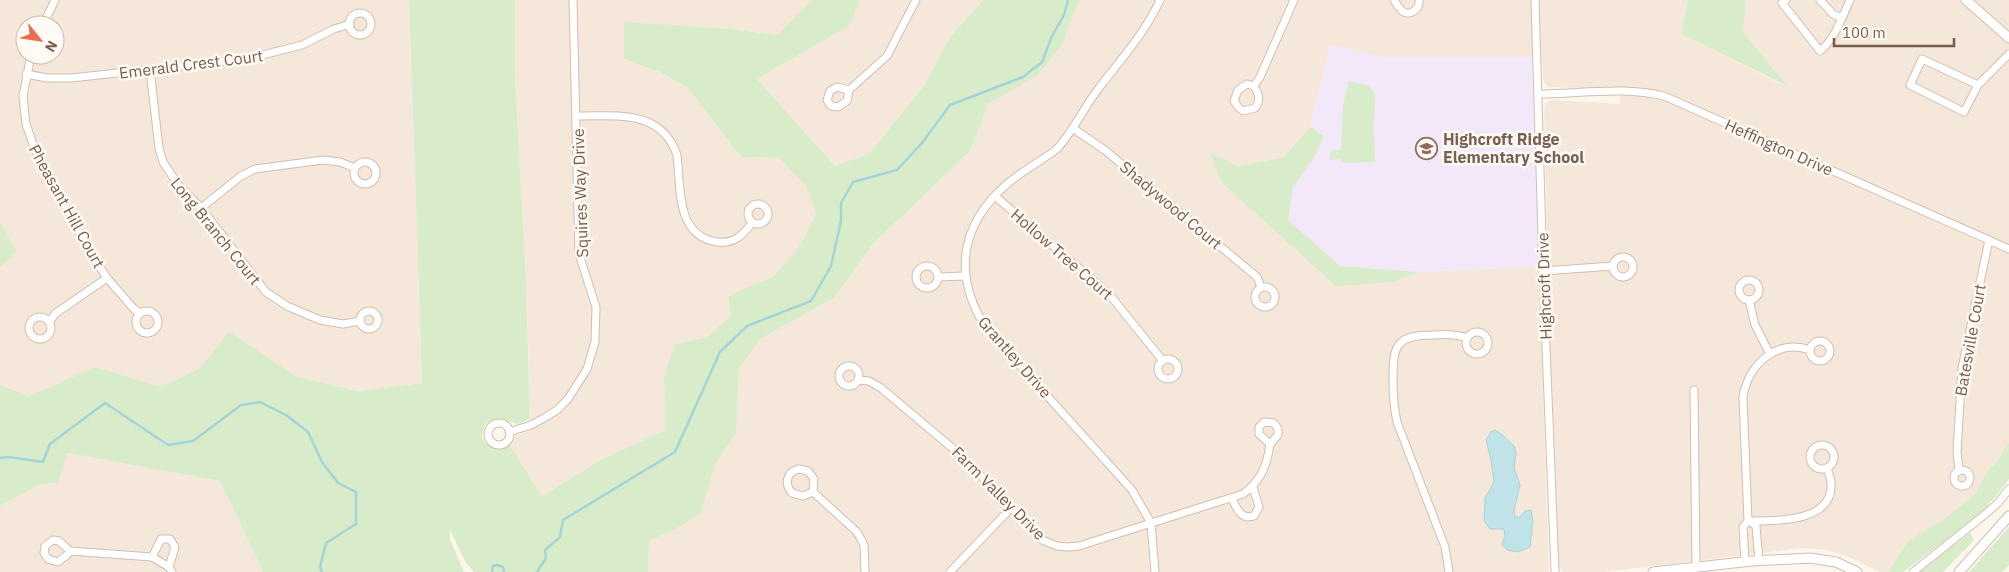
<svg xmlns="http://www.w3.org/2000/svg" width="2009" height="572" font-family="'IBM Plex Sans',sans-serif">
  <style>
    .residential { fill: #f5e8da; fill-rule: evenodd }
    .education { fill: #f3e8fa }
    .green { fill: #d8ecc9 }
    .water { fill: #bfe3e8; stroke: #a5d3da }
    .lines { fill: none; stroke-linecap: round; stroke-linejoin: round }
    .stream { stroke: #a5d3da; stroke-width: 2.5 }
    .minor-casing { stroke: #d1beb0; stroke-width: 9 }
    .tertiary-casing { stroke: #d1beb0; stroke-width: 11 }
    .minor { stroke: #fff; stroke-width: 7 }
    .tertiary { stroke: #fff; stroke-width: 9 }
    .labels { text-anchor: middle; stroke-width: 5; stroke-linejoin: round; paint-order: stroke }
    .street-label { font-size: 16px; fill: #7a5c4d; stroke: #fffaf3 }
    .education-label { font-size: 16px; font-weight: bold; fill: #785e54; stroke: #fffaf3; text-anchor: start }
  </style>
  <rect width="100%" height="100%" fill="#fdf6ec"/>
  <!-- residential -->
  <g class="residential">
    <path d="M0 0H409L422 383 358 391 297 377 229 333 200 368 161 387 96 367 28 396 0 385V267L17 252 0 221ZM25 25H55V55H25Z"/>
    <path d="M515 0H811L778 35 730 29 624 59 660 72 688 88 741 157 779 158 806 186 816 213 797 250 774 276 728 296 731 315 708 337 675 344 664 376 665 430 599 461 542 496 509 444 517 435 531 430 526 280 515 76Z"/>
    <path d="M860 0H983L950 37 925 84 870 153 835 166 757 79 849 26Z"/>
    <path d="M1080 0H1688L1681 34 1785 86 1742 32 1746 0H2009V442L2007 448 1998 461 1987 471 1975 494 1944 519 1908 541 1888 572H1880L1849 557 1826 550 1802 548 1603 572H1563L1559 564 1550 343 1544 110 1546 103 1553 100 1620 104V89L1548 87 1544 83 1541 57H1381L1331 45 1310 127 1284 157 1239 166 1211 154 1221 182 1393 282 1419 272 1539 266 1549 572H648L649 541 684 525 702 511 715 464 736 434 739 369 760 339 835 297 871 246 971 150 988 104 1037 76 1061 46Z"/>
    <path d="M67 453 220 481 263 572H0V506L39 485 59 482Z"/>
  </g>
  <!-- education -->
  <path class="education" d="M1331 45 1381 57H1532L1539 266 1419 272 1340 266 1288 220 1293 187 1313 160 1324 136 1310 127Z"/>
  <!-- green -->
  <g class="green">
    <path d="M409 0H515V76L526 280 530 419 518 424 496 419 487 422C476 440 485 448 504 448L509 444 542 496 599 461 665 430 664 376 675 344 708 337 731 315 728 296 774 276 797 250 816 214 806 186 779 158 741 157 688 88 660 72 624 59V22L730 29 778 35 811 0H860L849 26 757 79 835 166 870 153 925 84 950 37 983 0H1080L1061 46 1037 76 988 104 971 150 871 246 835 297 760 339 739 369 736 434 715 464 702 511 684 525 649 541 648 572H474L466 563 450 530V539L464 572H263L220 481 67 453 59 482 39 485 0 506V385L28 396 96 367 161 387 200 368 229 332 297 377 358 391 422 383Z"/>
    <path d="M1688 0H1746L1743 32 1787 86 1681 34Z"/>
    <path d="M1348 82C1384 83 1374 99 1374 126 1374 138 1375 150 1375 162L1341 163V159L1330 160V151L1341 150 1343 105Z"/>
    <path d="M1310 127 1324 136 1313 160 1293 187 1288 220 1340 266 1419 272 1393 282 1336 286 1221 182 1210 153 1239 166 1284 157Z"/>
    <path d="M0 221 17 252 0 267Z"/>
    <path d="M2009 442V479L1998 494 1980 514 1903 572H1888L1908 541 1944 519 1975 494 1987 471 1998 461Z"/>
    <path d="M2009 527V565L2002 572H1969Z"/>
    <path d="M1970 533 1974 540 1943 572H1920Z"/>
  </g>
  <!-- water -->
  <path class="water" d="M1495 430C1503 434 1507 440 1514 446L1516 453 1514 468 1520 485 1514 511 1515 517H1520L1525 511 1531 510 1533 521 1530 547 1518 552 1507 550 1502 544 1505 536 1504 529H1490L1484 521 1485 498 1494 482 1491 460 1486 440 1491 432Z"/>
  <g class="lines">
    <!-- stream -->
    <g class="stream">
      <path d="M0 458 9 457 43 462 50 444 105 403 168 445 193 441 241 405 260 402 286 415 308 432 322 462 338 483 356 492V524L326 543 320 567 322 572"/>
      <path d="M492 572 493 566 497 565 503 567 504 572"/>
      <path d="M537 572 546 558 545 550 560 537 563 520 675 452 720 352 747 326 811 301 831 266 841 221V203L853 182 897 170 922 143 950 105 1023 77 1042 62 1052 36 1064 15 1068 0"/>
    </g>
    <defs>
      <g id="minor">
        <path d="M1394 0C1396 3 1399 8 1402 11 1410 17 1420 9 1419 0"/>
        <path d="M1535 0 1543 271 1555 572"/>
        <path d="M1786 0 1782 3 1820 51C1835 39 1842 17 1850 0"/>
        <path d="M1820 0 1833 14 1841 18"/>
        <circle cx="360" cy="24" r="11"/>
        <path d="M43 25 55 0"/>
        <path d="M31 55 23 96 26 124 35 150 89 251 107 278 134 309 140 313"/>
        <path d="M150 70 159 148 163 162 179 186 201 208 266 292 287 306 320 320 343 324 360 321"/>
        <path d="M26 74 47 78H71L247 59 302 45 334 29 350 24"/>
        <path d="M1247 84 1254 86C1259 94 1261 100 1255 108L1243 111 1239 108 1234 101 1238 90Z"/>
        <path d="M1978 85 1922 59 1910 85 1964 112 1978 85 2009 54"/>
        <path d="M1254 86 1260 77 1294 0"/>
        <path d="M837 87 849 90 847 101 838 107 831 106 827 100 830 91Z"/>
        <path d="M849 90 887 56 916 0"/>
        <path d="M1538 94C1579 94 1624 86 1664 96L2009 249"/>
        <path d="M577 116C616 116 661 109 677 155 681 186 675 236 717 242 734 244 742 236 752 223"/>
        <path d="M1074 129 1106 151 1257 277 1261 287"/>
        <circle cx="365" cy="173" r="11"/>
        <path d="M995 196 1109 294 1163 361"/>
        <circle cx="758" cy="214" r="10"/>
        <path d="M201 208 241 176 255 169 323 160 340 162 355 168"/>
        <circle cx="1623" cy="267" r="10"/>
        <circle cx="927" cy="277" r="11"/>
        <path d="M1543 271 1613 266"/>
        <path d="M939 277 965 276"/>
        <circle cx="1749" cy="290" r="10"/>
        <circle cx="1265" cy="297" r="10"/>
        <path d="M1749 300 1755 325 1770 354"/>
        <circle cx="369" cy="320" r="9"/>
        <circle cx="147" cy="322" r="11"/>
        <circle cx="40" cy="328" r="11"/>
        <path d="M49 322 56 313 107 278"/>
        <circle cx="1477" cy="343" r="11"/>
        <circle cx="1820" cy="351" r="10"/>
        <circle cx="1168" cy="369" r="10"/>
        <circle cx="849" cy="376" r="10"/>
        <path d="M858 380 869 381 881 388 963 457 1042 540 1057 546 1067 547 1079 546 1243 494C1261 481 1267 466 1270 444"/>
        <path d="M1694 390 1696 568"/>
        <path d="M1264 422 1274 423 1278 429V435L1270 444 1259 434V427Z"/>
        <circle cx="499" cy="434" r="11"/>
        <path d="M509 432 531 425 544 418 557 410 568 399 587 369 595 342 596 307 579 254 573 0"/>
        <circle cx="1822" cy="457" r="12"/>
        <path d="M799 469 808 471 814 479 813 492 803 496 792 493C784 484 786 472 799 469Z"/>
        <circle cx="1962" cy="478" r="8"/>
        <path d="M1959 471 1957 451 1962 368 1989 240"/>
        <path d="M813 492 857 532 864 545 865 572"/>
        <path d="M1232 499C1237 509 1241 520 1254 516L1259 507 1253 487"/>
        <path d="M1748 521C1774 521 1834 523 1831 483 1831 478 1828 472 1827 468"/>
        <path d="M1749 521 1756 526 1759 561"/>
        <path d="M53 540 59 541 70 551 67 555 58 562 48 559 44 553 45 546Z"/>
        <path d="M70 551 152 557 169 567 172 572"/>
        <path d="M152 557 161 539H170L175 547 169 567"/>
        <path d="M1745 562 1743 527 1748 521 1743 397C1748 365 1777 338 1810 350"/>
        <path d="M950 572 1011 508"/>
        <path d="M1155 572 1151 523 1132 490 986 328C953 276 959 226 1007 184 1022 171 1041 161 1057 149 1074 130 1082 111 1096 92 1119 61 1144 35 1160 0"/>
        <path d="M1449 572 1445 547 1397 422C1394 408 1393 394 1393 380 1393 345 1396 335 1433 335 1445 334 1456 334 1467 338"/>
        <path d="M1913 572 1988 512 1998 503 2009 489"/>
      </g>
      <g id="tertiary">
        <path d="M1966 0 2009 38"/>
        <path d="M1653 572 1752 561 1810 558 1836 562 1857 572"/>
        <path d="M1959 572 2009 516"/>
      </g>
    </defs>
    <!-- minor casing -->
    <use href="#minor" class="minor-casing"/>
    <!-- tertiary casing -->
    <use href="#tertiary" class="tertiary-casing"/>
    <!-- minor -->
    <use href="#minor" class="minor"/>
    <!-- tertiary -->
    <use href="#tertiary" class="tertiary"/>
  </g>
  <!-- icons -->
  <defs>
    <symbol id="school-ring" viewBox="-11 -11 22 22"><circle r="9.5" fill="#fffaf3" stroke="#8d6e63" stroke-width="1.5"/><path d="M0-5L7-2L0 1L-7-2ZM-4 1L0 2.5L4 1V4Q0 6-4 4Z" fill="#8d6e63"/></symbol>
  </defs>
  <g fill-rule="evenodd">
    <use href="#school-ring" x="1414" y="136" width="25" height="25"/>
  </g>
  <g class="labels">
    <!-- street labels -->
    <g class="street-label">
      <text transform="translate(191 64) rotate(-7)" y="6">Emerald Crest Court</text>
      <text transform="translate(1779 147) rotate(24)" y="6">Heffington Drive</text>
      <text transform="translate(580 193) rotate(-92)" y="6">Squires Way Drive</text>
      <text transform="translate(1171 205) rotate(40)" y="6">Shadywood Court</text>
      <text transform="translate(67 206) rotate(61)" y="6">Pheasant Hill Court</text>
      <text transform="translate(216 231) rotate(51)" y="6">Long Branch Court</text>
      <text transform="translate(1062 254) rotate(41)" y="6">Hollow Tree Court</text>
      <text transform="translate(1544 286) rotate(-92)" y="6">Highcroft Drive</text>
      <text transform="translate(1970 340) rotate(-80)" y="6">Batesville Court</text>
      <text transform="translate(1015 357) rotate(49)" y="6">Grantley Drive</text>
      <text transform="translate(999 493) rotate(45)" y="6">Farm Valley Drive</text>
    </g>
    <!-- education labels -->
    <g class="education-label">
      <text x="1443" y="145">Highcroft Ridge<tspan x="1443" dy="18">Elementary School</tspan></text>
    </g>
  </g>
  <!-- north arrow -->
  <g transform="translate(40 40) rotate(120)"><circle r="24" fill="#fffaf3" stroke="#cabbb1"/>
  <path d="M0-4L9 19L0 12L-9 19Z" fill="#e76f51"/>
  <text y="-8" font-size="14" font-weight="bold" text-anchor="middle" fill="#7a5c4d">N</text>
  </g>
  <!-- scale -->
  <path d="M1834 38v8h120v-8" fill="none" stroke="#7a5c4d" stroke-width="2.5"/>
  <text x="1842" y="38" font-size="15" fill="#7a5c4d" stroke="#fffaf3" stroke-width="4" paint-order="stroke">100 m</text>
</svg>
